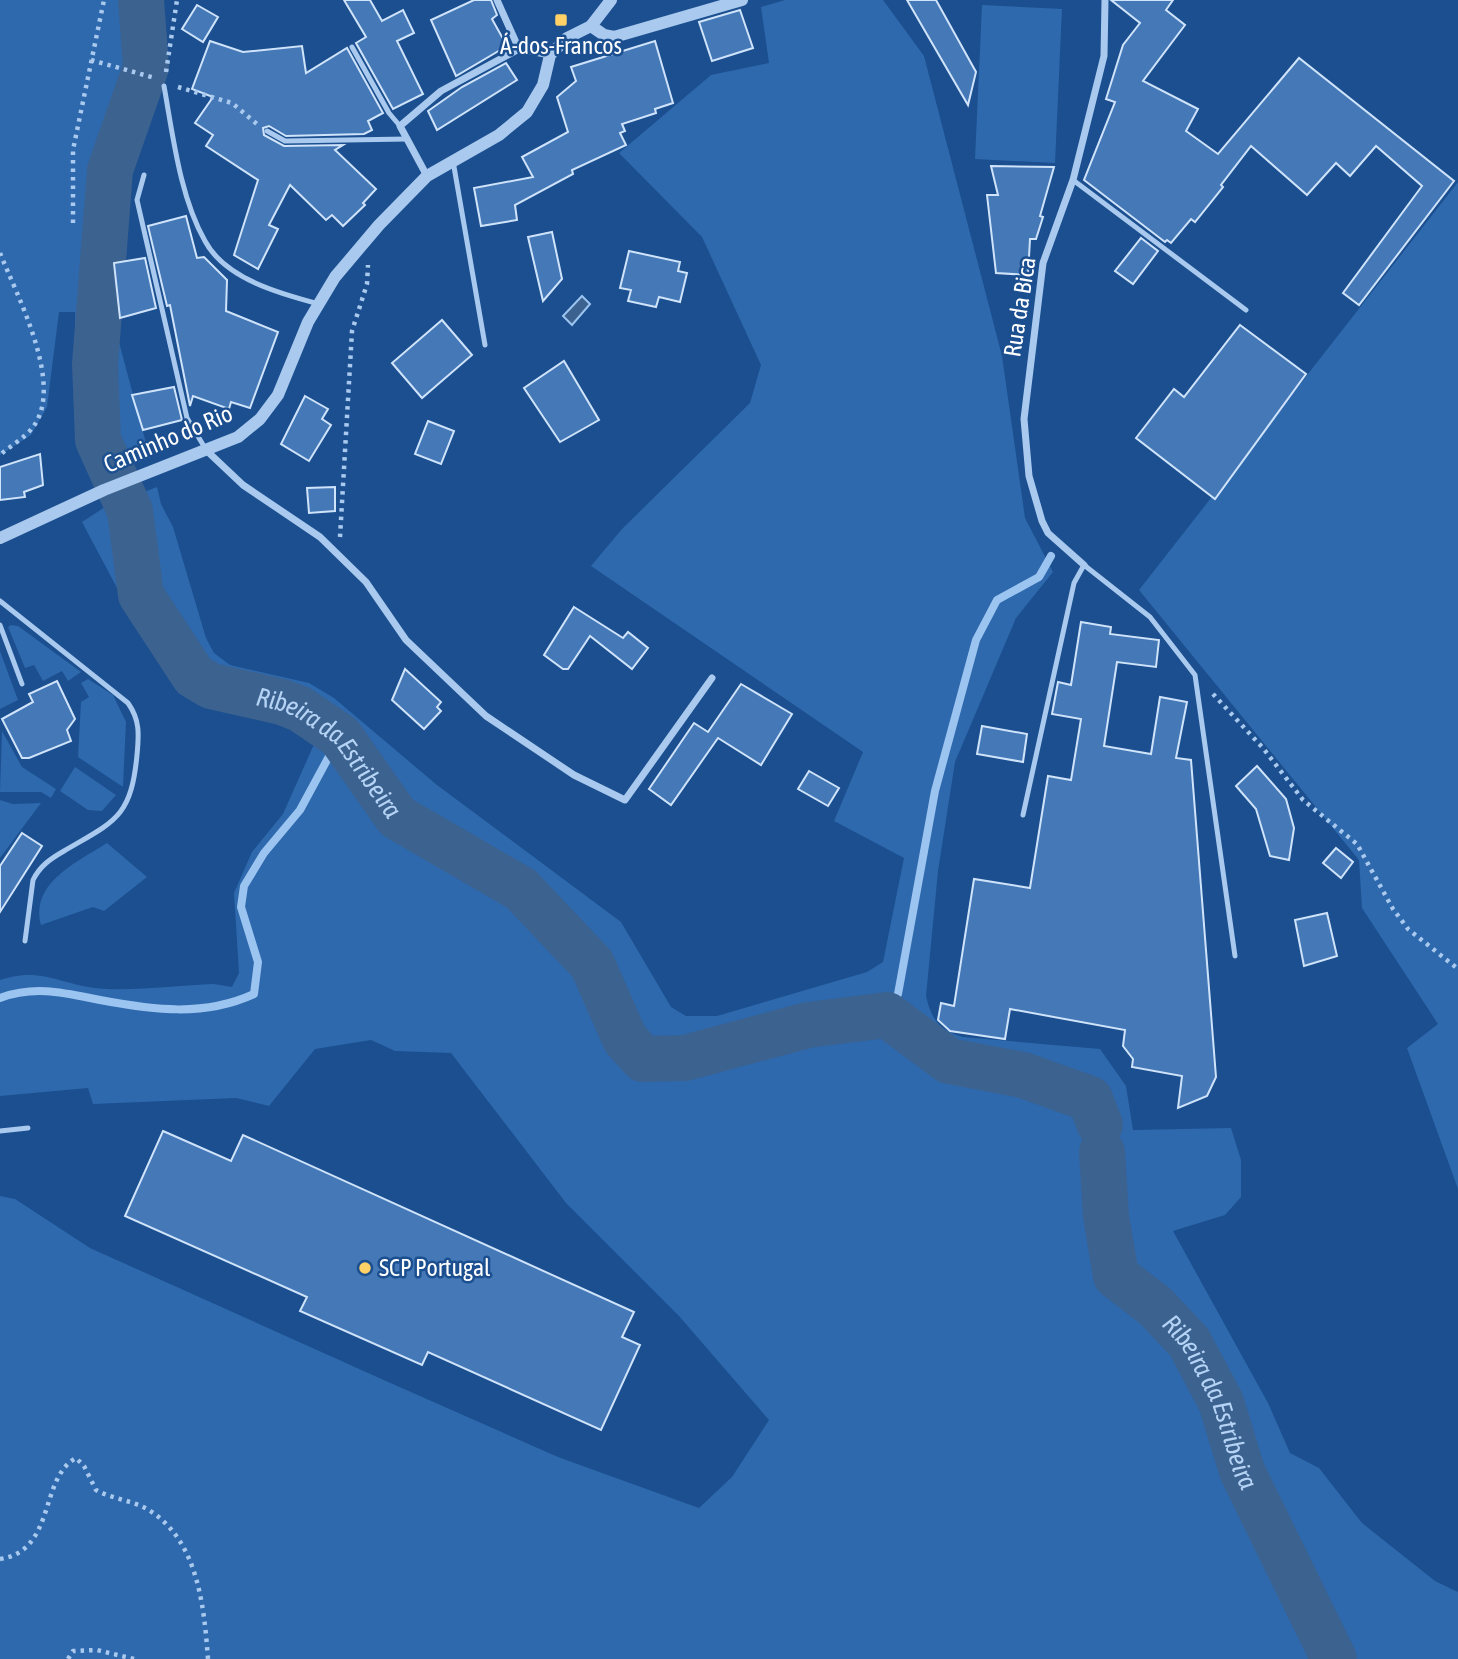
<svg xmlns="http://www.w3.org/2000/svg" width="1458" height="1659" font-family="'Asap Condensed',sans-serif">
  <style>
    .green { fill: #2e69ad }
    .water { fill: #3c6290; stroke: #9cc4f0; stroke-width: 2 }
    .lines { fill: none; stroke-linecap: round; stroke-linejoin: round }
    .stream { stroke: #9cc4f0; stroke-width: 8 }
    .river { stroke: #3c6290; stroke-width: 46 }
    .building { fill: #4478b7; stroke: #cfe3fa; stroke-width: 2 }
    .path { stroke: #a9c9ee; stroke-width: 4.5; stroke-dasharray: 3.5 5; stroke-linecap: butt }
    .service { stroke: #a9c9ee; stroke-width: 5 }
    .minor { stroke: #a9c9ee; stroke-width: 7 }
    .tertiary { stroke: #a9c9ee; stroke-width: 12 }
    .poi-dot { fill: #ffd166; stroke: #1b4f8f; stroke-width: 2.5 }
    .labels { text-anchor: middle; stroke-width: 5; stroke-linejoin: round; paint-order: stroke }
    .poi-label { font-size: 24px; fill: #fff; stroke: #1b4f8f }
    .street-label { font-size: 24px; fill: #fff; stroke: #1b4f8f }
    .water-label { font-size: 26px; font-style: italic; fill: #b5d3f5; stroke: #1b4f8f }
  </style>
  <rect width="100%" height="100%" fill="#1b4f8f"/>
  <!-- green -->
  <g class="green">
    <path d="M0 0H161L142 133 112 250 116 331 150 458 103 476 75 346V312H59L47 407 31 435 0 455Z"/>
    <path d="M785 0H883L924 56 1002 356 1025 518 1053 572 1016 618 955 762 938 871 926 996C931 1019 940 1031 963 1037L1100 1049 1126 1086 1133 1130 1231 1128 1241 1160V1197L1225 1215 1173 1231 1268 1403 1290 1453 1319 1468 1362 1523 1435 1581 1458 1592V1659H0V1196L15 1199 90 1248 386 1381 558 1457 699 1508 732 1477 769 1420 679 1316 566 1203 451 1053 395 1051 371 1040 315 1049 269 1106 236 1098 93 1104 88 1088 0 1096V980C40 967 57 983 95 988 127 992 180 985 214 984L232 987 239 973 234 893 252 852 283 814 315 742 279 718 201 699 142 635 82 522 105 507 157 487 161 504 173 527 206 638 214 653 230 665 309 683 334 698 437 785 621 922 671 1007 686 1016H717L867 972 883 962 904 858 834 821 863 752 591 566 622 529 750 403 761 365 702 237 619 153 711 75 769 63 761 7Z"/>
    <path d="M982 5 1062 9 1055 163 975 159Z"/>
    <path d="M1458 182V1189L1407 1048 1438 1024 1362 908 1359 860 1139 590Z"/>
    <path d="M11 625 18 626 81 672 68 681 62 671 43 681 34 665 25 668 8 627Z"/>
    <path d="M0 651 18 700 0 709Z"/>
    <path d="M88 679 113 695 126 722 123 787 78 757 81 702 89 697 81 683Z"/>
    <path d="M2 731 22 767 56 789 51 798 41 792H0Z"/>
    <path d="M75 767 116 795 102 811 88 810 60 791Z"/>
    <path d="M0 800 13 804 41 803 0 858Z"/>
    <path d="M107 843 147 877 104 911 93 907 41 925C30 883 77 862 107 843Z"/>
  </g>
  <!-- water -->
  <path class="water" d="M582 296 590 304 572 325 563 316Z"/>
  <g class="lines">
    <!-- stream -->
    <g class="stream">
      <path d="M0 998C35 985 65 993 100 1000 153 1010 204 1017 254 994L258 962 241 907 244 886 264 853 300 810 340 736"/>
      <path d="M887 1015 898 994 935 791 976 640 997 600 1039 577 1051 556"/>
    </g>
    <!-- river -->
    <g class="river">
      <path id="s1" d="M141 0 146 67 110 170 95 364 98 440 130 511 141 595 194 676 211 686 282 702 300 709 340 736 397 817 521 889 592 964 625 1039 643 1059 685 1058 808 1025 887 1015 949 1061 1023 1075 1090 1099 1100 1125"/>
      <path id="s2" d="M1102 1152 1106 1216 1116 1276 1155 1306 1189 1342 1221 1402 1242 1471 1334 1659"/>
    </g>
  </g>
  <!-- building -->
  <g class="building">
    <path d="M344 0H370L382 21 403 10 414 33 397 41 423 94 393 109 356 43 366 37Z"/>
    <path d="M474 0H491L497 15 492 19 507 46 456 76 431 20Z"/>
    <path d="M907 0H936L976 72 968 105Z"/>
    <path d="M1111 0H1173L1166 10 1185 25 1143 81 1198 109 1186 131 1218 154 1299 58 1454 181 1359 305 1343 293 1422 186 1376 146 1350 176 1336 163 1307 195 1251 146 1221 185 1223 187 1195 222 1191 219 1171 243 1167 240 1165 242 1084 180 1115 102 1106 99 1123 45 1140 23Z"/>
    <path d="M197 5 218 17 203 42 182 29Z"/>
    <path d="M740 10 753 48 712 61 699 22Z"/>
    <path d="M210 41 243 52 302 46 306 73 347 48 383 113 368 121 372 130 364 134 286 136 269 126 263 128 264 135 284 146 343 145 335 150 376 189 363 203 365 205 343 226 332 215 326 220 290 185 269 225 278 229 258 269 234 255 258 180 206 146 213 135 195 123 213 97 192 89Z"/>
    <path d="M655 41 673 103 655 109 656 113 622 124 625 131 620 133 626 145 572 170 573 174 515 205 517 220 481 226 474 188 533 177 522 157 568 132 557 97 576 81 571 67Z"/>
    <path d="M506 63 517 80 437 130 428 111 462 87Z"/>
    <path d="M991 166 1054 167 1040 216 1043 217 1036 239H1030L1028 275 996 273 987 195H998Z"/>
    <path d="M186 216 197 258 204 257 227 280 226 311 278 332 250 408 231 402 229 409 193 396 190 406 170 305 167 306 148 226Z"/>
    <path d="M552 232 562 279 543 301 528 237Z"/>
    <path d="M1141 238 1158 251 1133 284 1115 271Z"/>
    <path d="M629 251 680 262 678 271 687 273 680 302 659 297 656 307 628 301 631 290 620 288Z"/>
    <path d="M145 258 156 308 120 318 114 263Z"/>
    <path d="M442 320 472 355 422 398 392 363Z"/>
    <path d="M1240 325 1306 374 1215 499 1136 438 1174 389 1184 397Z"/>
    <path d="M564 361 599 420 560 442 524 388Z"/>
    <path d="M174 387 182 420 143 430 132 395Z"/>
    <path d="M305 396 328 409 322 419 331 425 309 461 281 444Z"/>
    <path d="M428 421 454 431 441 464 415 454Z"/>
    <path d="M40 454 43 485 24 492 25 497 0 500V467Z"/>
    <path d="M335 487V511L309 513 307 488Z"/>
    <path d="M574 607 623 638 628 632 648 648 632 669 590 636 568 669H563L544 655Z"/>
    <path d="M1081 622 1111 627 1110 634 1159 640 1156 667 1117 662 1104 746 1151 754 1160 697 1187 702 1176 758 1191 760 1216 1077 1207 1096 1178 1108 1182 1076 1132 1067 1133 1059 1123 1046 1125 1030 1010 1009 1005 1039 950 1031 938 1020 941 1003 954 1006 974 879 1030 888 1048 776 1071 780 1081 719 1052 714 1058 682 1071 685Z"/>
    <path d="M405 669 441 702 437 707 441 711 424 729 392 700Z"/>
    <path d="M57 681 75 719 67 730 71 741 29 758H22L2 719 33 702 29 694Z"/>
    <path d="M741 684 792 714 761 765 718 738 671 805 649 789 694 723 708 732Z"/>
    <path d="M982 726 1027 734 1023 762 977 754Z"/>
    <path d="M1257 766 1286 799 1294 828 1289 860 1270 856 1256 809 1236 786Z"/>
    <path d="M809 771 839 788 828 806 798 789Z"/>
    <path d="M22 833 42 846 0 912V866Z"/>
    <path d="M1336 848 1353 862 1341 878 1323 863Z"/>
    <path d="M1327 913 1337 956 1304 966 1295 920Z"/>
    <path d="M163 1131 231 1161 243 1135 634 1312 622 1337 640 1345 601 1430 428 1352 422 1365 300 1311 307 1297 125 1216Z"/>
  </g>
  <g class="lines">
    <!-- path -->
    <g class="path">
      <path d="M91 60 155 78"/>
      <path d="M166 72 177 0"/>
      <path d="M178 87 232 103 257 124"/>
      <path d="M73 223V150L104 0"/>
      <path d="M0 253C17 296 65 385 33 427 25 438 10 446 0 455"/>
      <path d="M340 537 352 331 367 284 368 265"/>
      <path d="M1213 694 1263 748 1303 800 1357 844 1393 909 1408 929 1458 969"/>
      <path d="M0 1559C56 1551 39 1478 76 1458L84 1466 96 1490C112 1499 131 1500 147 1509 198 1539 204 1606 208 1659"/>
      <path d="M68 1659 73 1651 97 1650 134 1659"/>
    </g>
    <!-- service -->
    <g class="service">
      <path d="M352 47 389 113 400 126"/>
      <path d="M164 86C173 136 180 197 205 241 225 279 281 294 319 304"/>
      <path d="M267 131 285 141 407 139"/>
      <path d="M453 161 485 345"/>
      <path d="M144 175 137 200 187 418 205 448"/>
      <path d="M1073 180 1246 310"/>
      <path d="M0 601 128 703C140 720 139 734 137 755 131 818 115 821 64 851 50 859 40 866 33 880L25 941"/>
      <path d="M0 625 22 684"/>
      <path d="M1023 815 1074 583 1084 565 1150 617 1195 675 1235 956"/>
      <path d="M0 1131 28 1128"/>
    </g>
    <!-- minor -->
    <g class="minor">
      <path d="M497 0 519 49 550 55"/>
      <path d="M427 176 400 126 441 91 519 49"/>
      <path d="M207 451 243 485 320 537 366 582 406 640 486 716 574 775 625 800 712 678"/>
      <path d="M1084 565 1048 533 1042 521 1029 476 1024 419 1043 263 1073 180 1104 56 1105 0"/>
    </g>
    <!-- tertiary -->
    <g class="tertiary">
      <path d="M591 26 604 35 614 37 742 0"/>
      <path d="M0 538 104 490 238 437 260 419 278 395 308 322 335 277 379 225 427 176 499 135 527 112 543 85 550 55 567 38 591 26 611 0"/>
    </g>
  </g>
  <!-- markers -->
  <g class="poi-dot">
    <rect x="554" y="13" width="14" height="14" rx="3.5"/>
    <circle cx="365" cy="1268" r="7"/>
  </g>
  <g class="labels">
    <!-- poi labels -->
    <g class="poi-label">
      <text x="561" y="54">Á-dos-Francos</text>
      <text x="379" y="1276" text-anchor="start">SCP Portugal</text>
    </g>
    <!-- street labels -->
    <g class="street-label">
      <text transform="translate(1020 307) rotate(-81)" y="8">Rua da Bica</text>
      <text transform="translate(168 439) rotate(-23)" y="8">Caminho do Rio</text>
    </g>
    <!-- water labels -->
    <g class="water-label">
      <text dy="9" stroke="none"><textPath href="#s1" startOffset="868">Ribeira da Estribeira</textPath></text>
      <text dy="9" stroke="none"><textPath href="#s2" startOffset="287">Ribeira da Estribeira</textPath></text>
    </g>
  </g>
</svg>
